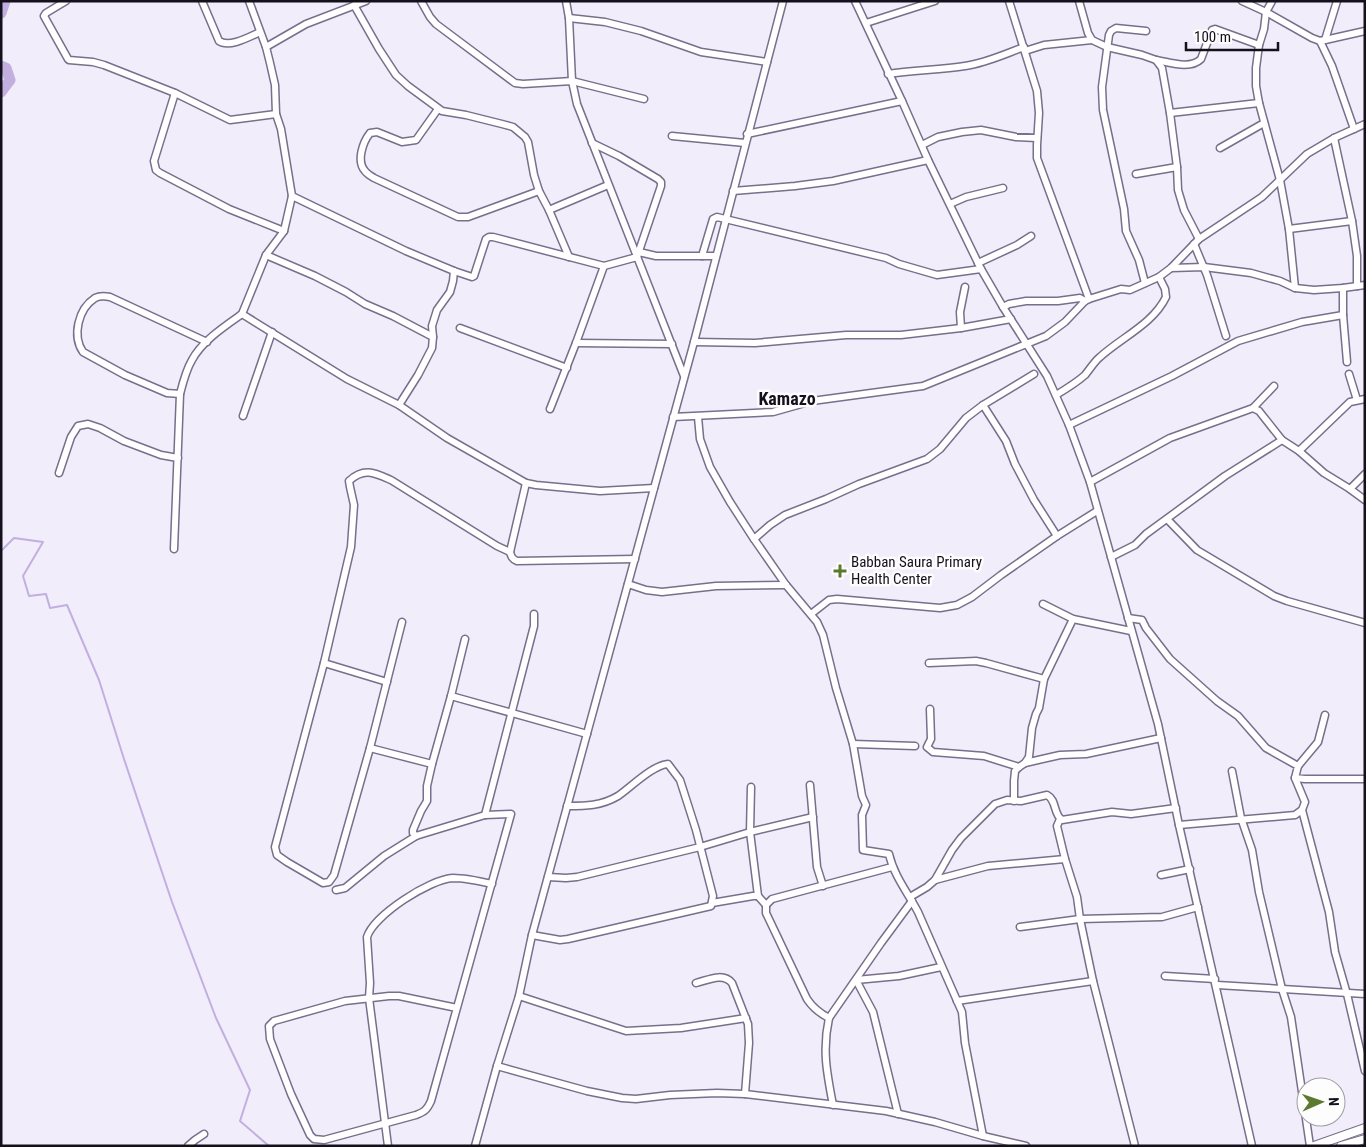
<svg xmlns="http://www.w3.org/2000/svg" width="1366" height="1147" font-family="'Roboto Condensed',sans-serif">
  <style>
    .lines { fill: none; stroke-linecap: round; stroke-linejoin: round }
    .stream { stroke: #c2afe0; stroke-width: 2 }
    .river { stroke: #c2afe0; stroke-width: 11 }
    .minor-casing { stroke: #796e8b; stroke-width: 9 }
    .major-casing { stroke: #796e8b; stroke-width: 10 }
    .minor { stroke: #fff; stroke-width: 6 }
    .major { stroke: #fff; stroke-width: 8 }
    .poi-dot { fill: #5b792f; stroke: #fdfdfd; stroke-width: 2 }
    .labels { text-anchor: middle; stroke-width: 5; stroke-linejoin: round; paint-order: stroke }
    .poi-label { font-size: 15px; fill: #15111c; stroke: #fdfdfd; text-anchor: start }
    .quarter-label { font-size: 18px; font-weight: bold; fill: #15111c; stroke: #fdfdfd }
  </style>
  <rect width="100%" height="100%" fill="#f2edfa"/>
  <g class="lines">
    <!-- stream -->
    <path class="stream" d="M1 551 14 538 43 542 23 576 29 596 46 594 50 608 67 605 99 680 124 759 172 902 216 1018 250 1090 240 1121 269 1146"/>
    <!-- river -->
    <g class="river">
      <path d="M1 13 5 1"/>
      <path d="M1 66 6 68 10 80 1 92"/>
    </g>
    <defs>
      <g id="minor">
        <path d="M66 1 46 13 44 16 68 59 69 60 93 62 104 65 175 93 230 120 276 114"/>
        <path d="M202 1 219 41C229 48 249 37 260 32"/>
        <path d="M249 1 266 47 270 63 275 85 276 114 281 129 292 196 284 231 266 255 242 314 347 379 399 405 447 438 526 483 536 485 600 491 654 488"/>
        <path d="M421 1 430 17 436 24 515 83 523 84 572 81 644 99"/>
        <path d="M566 1 569 18 572 81 577 104 684 376"/>
        <path d="M855 1 902 101 928 160 981 269 1003 307 1047 376 1069 425 1090 482 1158 724 1179 825 1252 1146"/>
        <path d="M1009 1 1037 91 1039 113 1037 145V158L1089 299"/>
        <path d="M1079 1 1088 33 1092 40 1107 47 1142 55 1156 60 1162 68 1170 113 1177 167 1178 190 1184 210 1199 239"/>
        <path d="M1242 1 1266 12 1312 38 1320 41 1325 40 1365 31"/>
        <path d="M1272 1 1266 12 1264 29 1259 45 1256 68V86L1259 103 1280 180 1289 229 1295 288"/>
        <path d="M354 5 379 49 396 75 408 86 442 111 466 115 502 124 513 127 525 137 528 142 534 175 539 191 549 210 569 257"/>
        <path d="M569 18 605 22 641 31 701 52 767 62"/>
        <path d="M866 23 935 1"/>
        <path d="M1325 40 1337 1"/>
        <path d="M1320 41 1332 66 1354 129"/>
        <path d="M266 47 306 24 366 1"/>
        <path d="M1025 51 1044 45 1092 40"/>
        <path d="M1156 60C1169 62 1190 70 1201 59L1212 30 1215 29 1259 45"/>
        <path d="M888 74C914 70 940 70 965 66 986 63 1005 54 1024 47"/>
        <path d="M175 93 154 161 156 170 160 173 229 209 284 231"/>
        <path d="M438 109 416 140 402 142 377 132 370 133C363 142 356 161 365 171 367 174 371 176 374 178L458 217H468L539 191"/>
        <path d="M1170 113 1259 103"/>
        <path d="M747 134 902 101"/>
        <path d="M672 136 745 143"/>
        <path d="M1334 138 1352 221 1357 256V286"/>
        <path d="M922 145 938 137 962 132 981 130 1016 137 1037 138"/>
        <path d="M1220 148 1264 123"/>
        <path d="M1136 174 1177 167"/>
        <path d="M733 191 795 186 833 181 928 160"/>
        <path d="M292 196 406 251 454 271 472 277 474 276 486 239 489 237H493L604 266"/>
        <path d="M950 204 966 197 1003 188"/>
        <path d="M549 210 608 185"/>
        <path d="M1289 229 1352 221"/>
        <path d="M1194 244 1207 275 1226 336"/>
        <path d="M639 252 656 256H716"/>
        <path d="M266 255 315 276 346 292 365 304 393 316 433 337"/>
        <path d="M702 256 713 219 717 217 886 258 899 264 937 275 981 269"/>
        <path d="M978 263 1017 245 1031 236"/>
        <path d="M1171 268 1204 267 1251 273 1280 281 1295 288 1314 290 1343 288 1365 285"/>
        <path d="M1145 283 1139 260 1126 231 1124 209 1103 110 1102 87 1109 35 1111 31 1116 28 1146 31"/>
        <path d="M1003 307 1009 304 1026 301H1058L1080 298 1085 301"/>
        <path d="M1343 315 1347 362"/>
        <path d="M460 328 567 368"/>
        <path d="M961 328 960 312 965 287"/>
        <path d="M694 342 755 343 846 335H901L961 328 1011 319"/>
        <path d="M576 343 672 344"/>
        <path d="M1349 374 1357 400"/>
        <path d="M180 394 167 393 125 375 83 352C72 336 78 309 95 298 99 296 105 296 110 297L207 342"/>
        <path d="M1056 395C1066 389 1076 383 1085 375 1090 369 1094 362 1100 357 1122 337 1153 324 1166 297L1165 289 1159 277"/>
        <path d="M399 405 418 375 432 348 433 337 432 326 437 310 450 292 453 281 454 271"/>
        <path d="M983 405 1006 441 1015 464 1034 500 1057 536"/>
        <path d="M1253 408 1274 386"/>
        <path d="M550 409 576 343 604 266 637 257 661 186V182L658 179 619 156 592 143"/>
        <path d="M243 416 272 332"/>
        <path d="M673 417 773 412 812 401 923 386 1046 336 1065 322 1085 301 1089 299 1121 289 1130 290 1159 277 1171 268 1199 239 1262 197 1307 154 1334 138 1365 124"/>
        <path d="M698 417 700 439 710 467 730 502 754 539 786 585 817 622 823 635 836 688 853 744 862 796 866 805 862 815 863 850 889 854C894 876 908 893 918 912L962 1012 965 1043 983 1136"/>
        <path d="M1069 425 1172 376 1238 341 1302 322 1343 315V288"/>
        <path d="M1299 451 1350 402 1365 399"/>
        <path d="M59 473 71 437 78 426 88 424 100 428 124 441 161 455 178 458"/>
        <path d="M1090 482 1170 438 1253 408 1259 411 1282 440 1299 451 1324 473 1350 489 1365 500"/>
        <path d="M526 483 510 552C511 556 512 559 517 561L635 559"/>
        <path d="M1350 489 1365 474"/>
        <path d="M1167 519 1197 550 1274 596 1287 601 1365 623"/>
        <path d="M754 539 770 525 785 515 826 499 859 484 927 459 940 449 966 418 983 405 1034 374"/>
        <path d="M174 549 180 394C183 382 186 370 192 360 202 341 225 326 242 314"/>
        <path d="M1111 557 1135 545 1146 534 1225 476 1282 440"/>
        <path d="M628 584 646 590 662 592 716 586 786 585"/>
        <path d="M1043 604 1073 619 1131 631"/>
        <path d="M811 614 829 600 837 599 940 608 957 605 972 597 1001 575 1057 536 1097 511"/>
        <path d="M1128 618 1142 620 1146 628 1170 659 1217 701 1238 716 1266 748 1298 766 1295 778 1305 779H1365"/>
        <path d="M402 622 370 748 334 875 329 882 323 883 287 862 277 855 275 847 324 663 351 547 354 505 350 487 349 481C364 467 375 473 391 480L497 546 510 552"/>
        <path d="M324 663 387 682"/>
        <path d="M929 663 976 661 986 663 1044 679"/>
        <path d="M451 696 587 734"/>
        <path d="M930 709 931 739 927 747 933 752 984 756 1019 767"/>
        <path d="M853 744 915 746"/>
        <path d="M370 748 432 764"/>
        <path d="M1025 763 1060 755 1086 754 1161 738"/>
        <path d="M1298 766 1318 742 1325 715"/>
        <path d="M1232 771 1241 818 1252 850 1259 892 1282 989 1291 1017 1310 1146"/>
        <path d="M810 785 817 867 823 886"/>
        <path d="M751 787 750 832 758 896 766 905V913L807 999C813 1008 819 1013 829 1018"/>
        <path d="M1014 801V781L1015 771 1019 767 1025 763 1029 757 1032 728 1036 714 1039 708 1044 679 1073 619"/>
        <path d="M1302 810 1329 912 1335 952 1347 994 1365 1071"/>
        <path d="M485 815 534 626V614"/>
        <path d="M1060 819 1057 826 1065 859 1077 897 1080 919 1093 981 1135 1146"/>
        <path d="M1179 825 1295 815 1302 810 1305 802 1295 778"/>
        <path d="M1161 875 1190 869"/>
        <path d="M548 877 566 878 577 877 700 847 750 832 813 817"/>
        <path d="M935 880 988 866 1065 859"/>
        <path d="M336 890 345 888 384 856 416 836"/>
        <path d="M910 897 927 887 935 880 952 850 961 838 995 804 1007 800 1021 801 1047 795C1057 800 1053 814 1062 820L1112 812 1131 814 1176 808"/>
        <path d="M712 903 753 896H758"/>
        <path d="M766 905 772 899 892 867"/>
        <path d="M1020 927 1080 919 1162 917 1198 907"/>
        <path d="M532 935 560 940 568 939 711 906 713 896 696 830 680 780 668 764C653 765 631 787 618 796 601 806 586 806 567 806"/>
        <path d="M1165 976 1215 979"/>
        <path d="M696 983C708 980 723 972 732 983L748 1024 749 1043 745 1094"/>
        <path d="M1217 985 1365 994"/>
        <path d="M519 996 626 1031 681 1028 746 1018"/>
        <path d="M957 1001 1093 981"/>
        <path d="M457 1008 399 996H389L345 1001 274 1021 269 1026 270 1039 291 1094 310 1135 314 1139 324 1140 416 1115C424 1112 427 1110 431 1101L511 814 485 815 419 835 416 836 413 833V830L421 811 427 801V786L432 764 451 696 465 639"/>
        <path d="M497 1066 587 1091 622 1098 636 1099 670 1095 717 1093 745 1094 886 1111 935 1122 983 1136 1026 1146"/>
        <path d="M833 1105C827 1074 822 1050 829 1018L881 943 912 901"/>
        <path d="M898 1114 873 1012 856 980 899 976 941 967"/>
        <path d="M188 1146 195 1140 204 1134"/>
        <path d="M388 1146 369 998 370 983 367 937C374 915 430 879 453 878 466 878 479 881 492 884"/>
        <path d="M475 1146 497 1066 519 996 532 935 694 342 783 1"/>
      </g>
      <g id="major">
        <path d="M1314 1146 1365 1128"/>
        <path d="M1341 1146 1365 1139"/>
      </g>
    </defs>
    <!-- minor casing -->
    <use href="#minor" class="minor-casing"/>
    <!-- major casing -->
    <use href="#major" class="major-casing"/>
    <!-- minor -->
    <use href="#minor" class="minor"/>
    <!-- major -->
    <use href="#major" class="major"/>
  </g>
  <!-- markers -->
  <path class="poi-dot" d="M837.5 563.5h5v5h5v5h-5v5h-5v-5h-5v-5h5z"/>
  <g class="labels">
    <!-- poi labels -->
    <g class="poi-label">
      <text x="851" y="567">Babban Saura Primary<tspan x="851" dy="17">Health Center</tspan></text>
    </g>
    <!-- quarter labels -->
    <g class="quarter-label">
      <text x="787" y="405">Kamazo</text>
    </g>
  </g>
  <!-- border -->
  <rect width="1366" height="1147" fill="none" stroke="#15111c" stroke-width="5"/>
  <!-- north arrow -->
  <g transform="translate(1321 1102) rotate(88)"><circle r="24" fill="#fdfdfd" stroke="#a09fa3"/>
  <path d="M0-4L9 19L0 12L-9 19Z" fill="#5b792f"/>
  <text y="-8" font-size="14" font-weight="bold" text-anchor="middle" fill="#15111c">N</text>
  </g>
  <!-- scale -->
  <path d="M1186 42v8h92v-8" fill="none" stroke="#15111c" stroke-width="2.5"/>
  <text x="1194" y="42" font-size="15" fill="#15111c" stroke="#fdfdfd" stroke-width="4" paint-order="stroke">100 m</text>
</svg>
